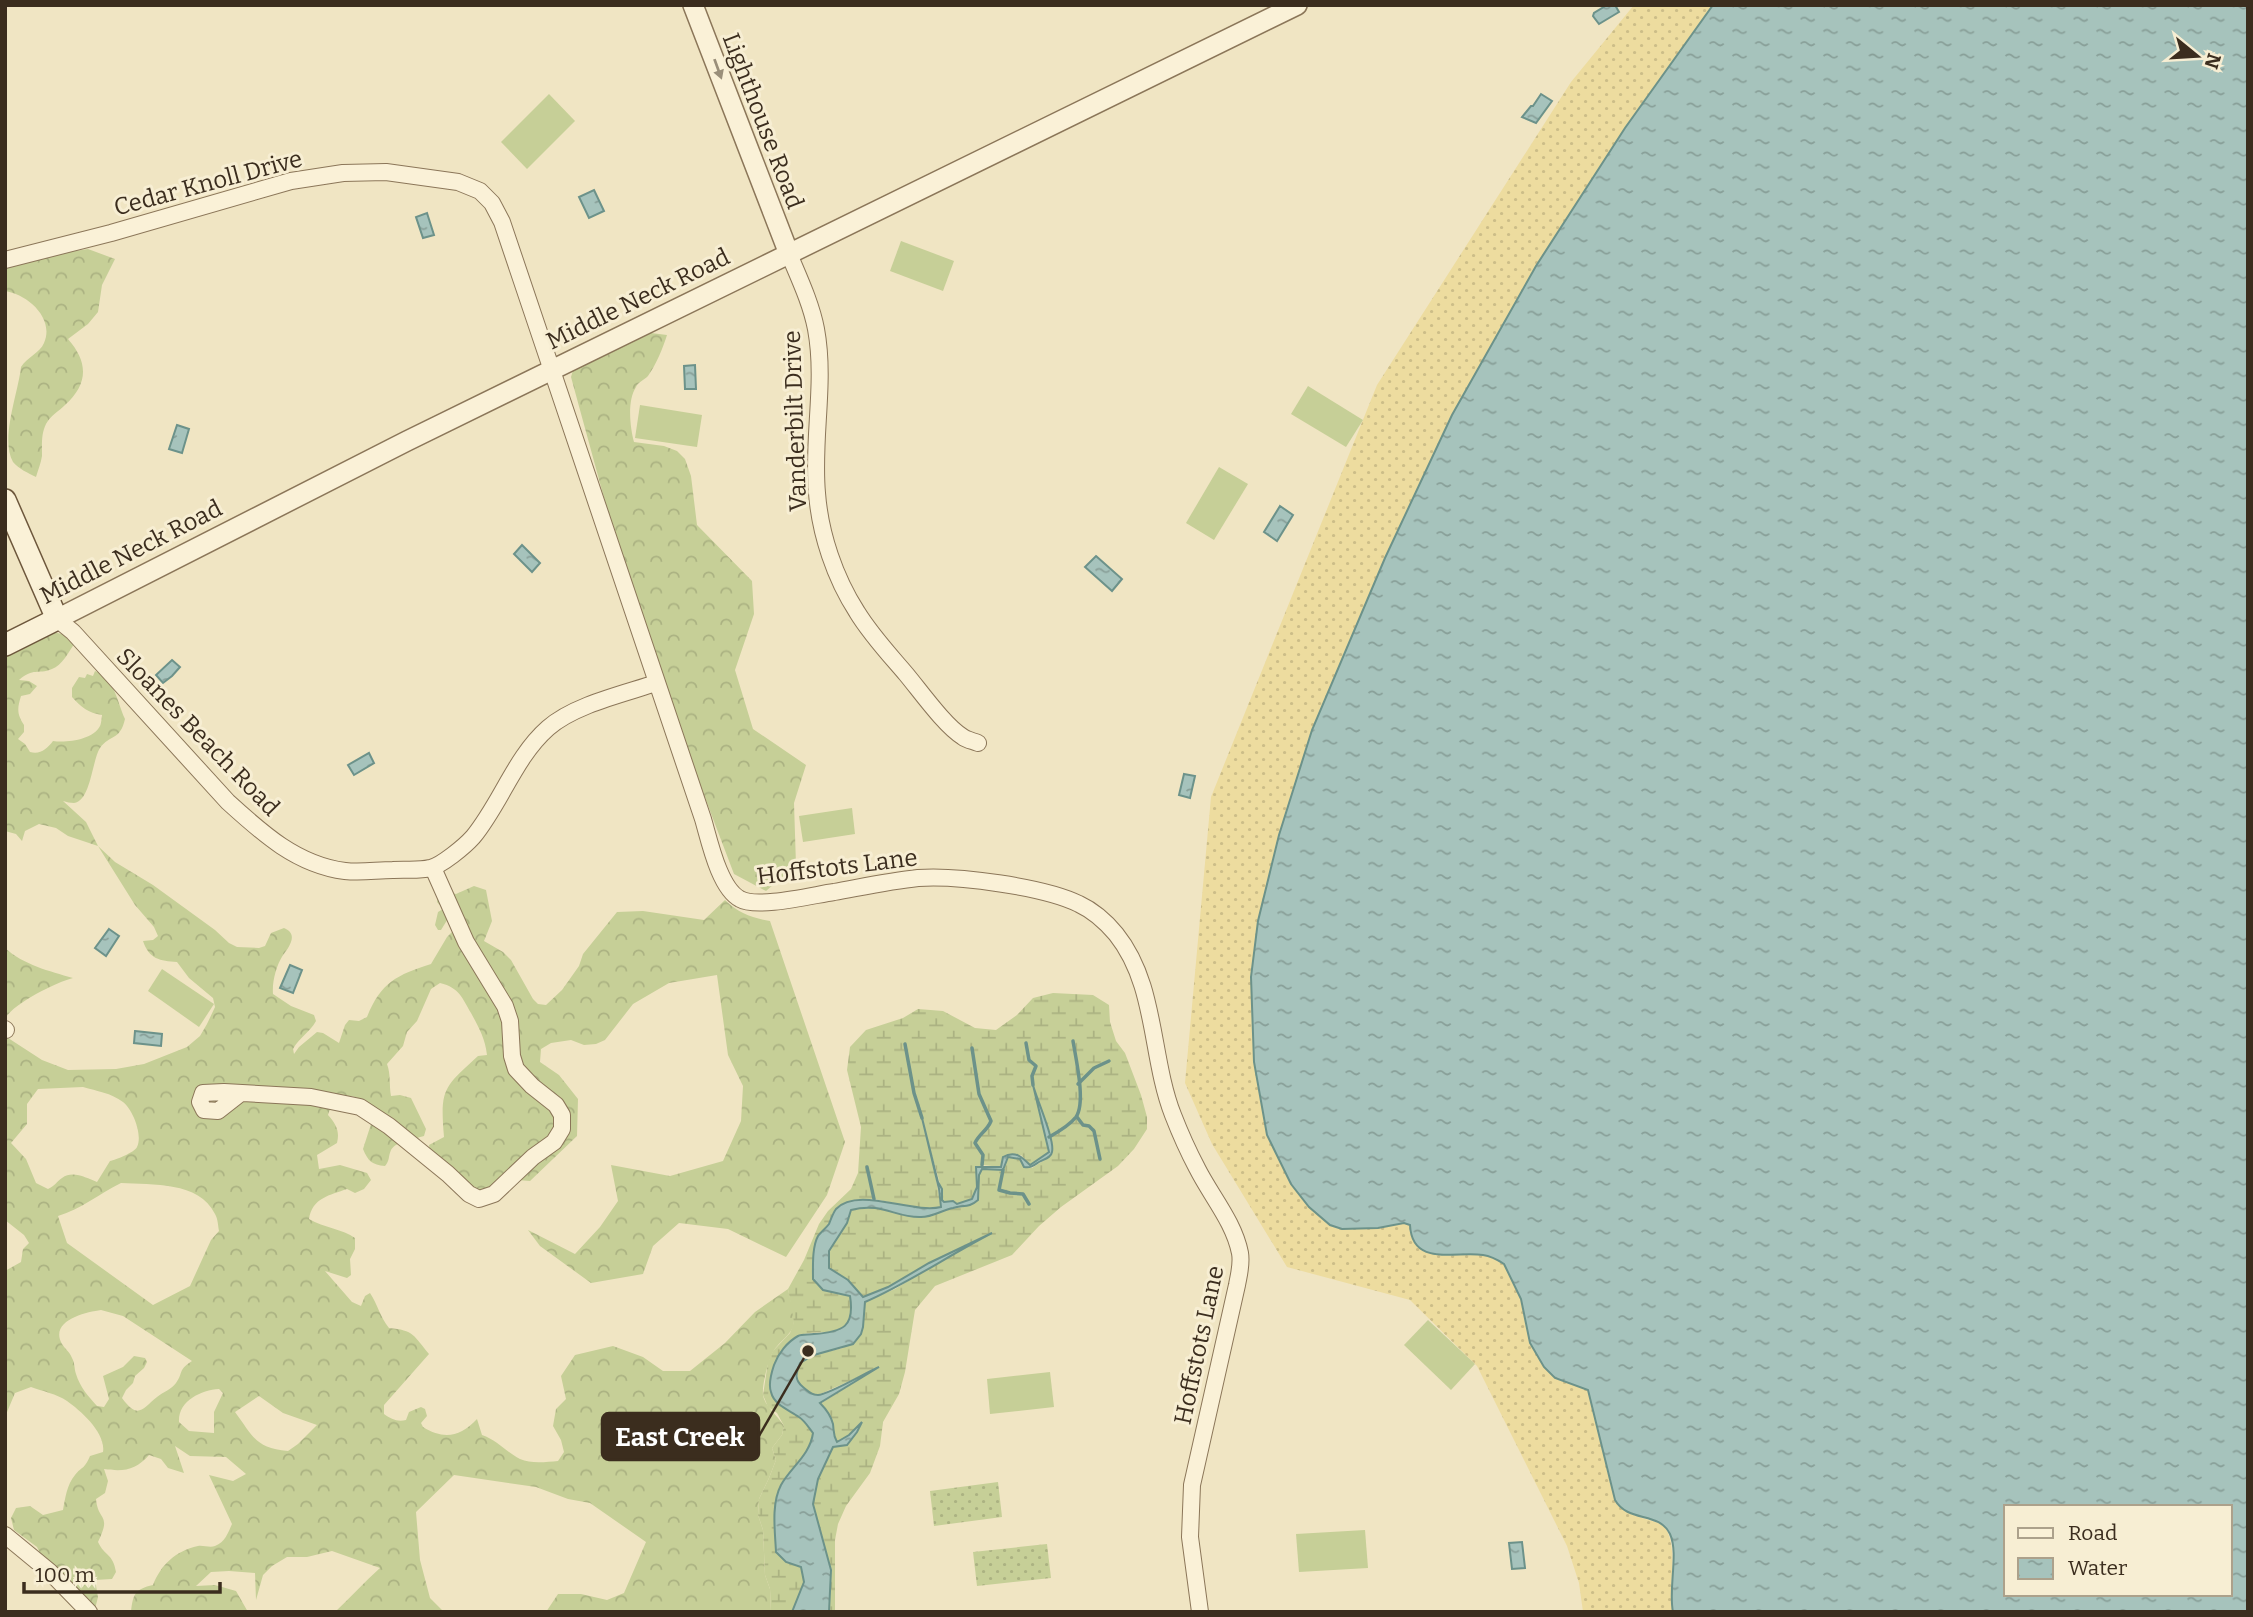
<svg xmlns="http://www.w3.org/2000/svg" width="2253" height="1617" font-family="Bitter,serif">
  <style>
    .green { fill: url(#green-dots) }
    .forest { fill: url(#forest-crowns); fill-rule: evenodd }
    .wetland { fill: url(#wetland-marsh) }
    .sand { fill: url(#sand-dots) }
    .pitch { fill: #c6cf97 }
    .water { fill: url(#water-ripples); stroke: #6c928a; stroke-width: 2; fill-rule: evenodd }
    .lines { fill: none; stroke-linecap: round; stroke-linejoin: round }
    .stream { stroke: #6c928a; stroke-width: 3.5 }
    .minor-casing { stroke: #8b7659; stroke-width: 18 }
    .tertiary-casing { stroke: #8b7659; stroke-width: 22 }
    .secondary-casing { stroke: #6d573c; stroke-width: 24 }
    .minor { stroke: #faf1d7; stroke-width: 16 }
    .tertiary { stroke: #faf1d7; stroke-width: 19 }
    .secondary { stroke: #faf1d7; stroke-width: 21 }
    .oneway { fill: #9a8f7a }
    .labels { text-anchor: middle; stroke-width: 6; stroke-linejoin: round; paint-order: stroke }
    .street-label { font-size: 24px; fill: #3b2d1e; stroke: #f7eed3 }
    .leader { fill: none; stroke: #3b2d1e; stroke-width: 2.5 }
    .callout-dot { fill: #3b2d1e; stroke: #f7eed3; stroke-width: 2.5 }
    .callout { fill: #3b2d1e; stroke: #3b2d1e; stroke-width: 2.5 }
    .callout-label { font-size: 26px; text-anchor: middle; font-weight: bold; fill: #fff }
  </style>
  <defs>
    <pattern id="green-dots" width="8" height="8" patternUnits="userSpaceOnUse" patternTransform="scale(1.75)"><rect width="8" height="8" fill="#c6cf97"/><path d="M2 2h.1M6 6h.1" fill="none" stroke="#abb282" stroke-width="1.8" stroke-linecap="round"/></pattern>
    <pattern id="forest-crowns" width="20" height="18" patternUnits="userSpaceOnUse" patternTransform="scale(1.75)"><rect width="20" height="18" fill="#c6cf97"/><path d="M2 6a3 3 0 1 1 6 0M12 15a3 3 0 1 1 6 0" fill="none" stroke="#abb282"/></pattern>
    <pattern id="wetland-marsh" width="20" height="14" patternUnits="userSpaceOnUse" patternTransform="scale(1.75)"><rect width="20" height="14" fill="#c6cf97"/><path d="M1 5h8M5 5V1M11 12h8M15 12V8" fill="none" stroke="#abb282"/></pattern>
    <pattern id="sand-dots" width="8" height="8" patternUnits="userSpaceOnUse" patternTransform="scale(1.75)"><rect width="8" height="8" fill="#eddc9f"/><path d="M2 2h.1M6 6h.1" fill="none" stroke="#ccbd88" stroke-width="1.8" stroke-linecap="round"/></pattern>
    <pattern id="water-ripples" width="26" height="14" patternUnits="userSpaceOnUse" patternTransform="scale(1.75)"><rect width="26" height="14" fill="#a6c3bc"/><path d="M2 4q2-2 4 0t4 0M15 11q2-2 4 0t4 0" fill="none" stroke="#889f98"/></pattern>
  </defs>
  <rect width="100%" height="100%" fill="#f0e5c3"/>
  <!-- green -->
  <g class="green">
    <path d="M998 1482 1002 1517 934 1526 930 1491Z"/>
    <path d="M1047 1544 1051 1578 977 1586 973 1552Z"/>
  </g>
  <!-- forest -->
  <g class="forest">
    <path d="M88 249 115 259 102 285 98 312 88 324 68 339C88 362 89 383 65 405 59 411 50 416 46 424 41 434 42 445 42 456 41 463 38 470 36 477 28 473 19 469 13 462 0 439 18 394 21 367 27 357 40 353 44 343 55 318 27 294 5 291V268L44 256Z"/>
    <path d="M651 333 667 335C663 348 656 365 648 376 644 380 638 382 636 387 627 401 630 427 634 442L664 446 677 451 685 459 691 476 697 525 752 581 754 614 735 670 753 729 806 765 794 803 796 865 766 891 734 874 688 753 647 629 618 549 571 377 574 367 632 337Z"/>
    <path d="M45 630 66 635 75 643C69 651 62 666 52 669 37 675 34 667 19 680L29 681 37 686 30 694 21 696C17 709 17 714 24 725V732L18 739 25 744 30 752C40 755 47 749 53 741 66 743 93 740 100 726 101 725 102 716 102 715 88 713 81 707 72 697V688L79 677 85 678 87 674 93 676 95 671C115 678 117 702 125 719 120 741 110 734 100 748 92 760 91 801 74 803 70 803 67 802 63 801L86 822 98 846 115 862 153 885 215 930 229 943 237 947 259 948 265 946 271 933 284 928C299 934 289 947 283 955 276 966 272 982 273 994L291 1006 314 1015 316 1021C310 1032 299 1038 293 1049L294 1054 299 1047 317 1032 323 1033 339 1043 345 1025 349 1020 359 1021 367 1017C381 982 397 975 431 964L447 937 452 932V926L449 917 441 930H438L435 925 438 912 443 909 437 902 439 890 456 894 474 886 486 890 492 921 484 941 503 952 511 960 533 999 538 1004 546 1005 562 990 579 966 583 954 617 912 643 911 704 920 725 900C738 913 752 918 770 921L845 1142 827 1195 786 1257 728 1229 679 1223 653 1246 643 1274 591 1283 540 1246 528 1230 575 1254 600 1227 618 1201 611 1165 670 1176 723 1161 741 1121 743 1086 728 1055 717 975 669 983 633 1004 605 1040 596 1044 584 1045 571 1040 551 1043 541 1049 540 1062 559 1075 578 1099 577 1136 530 1181 505 1179 487 1191 477 1192 430 1152 429 1145 444 1137C440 1089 443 1088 478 1056L487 1055C485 1038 479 1028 471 1013 462 998 460 988 440 983L431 989 417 1021 407 1032 403 1046 387 1064C391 1075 389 1085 391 1096L400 1095 411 1098 426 1129 424 1136C415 1139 396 1141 391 1150 388 1157 390 1160 385 1166 372 1165 368 1161 363 1149L372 1121V1108C368 1105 363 1100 358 1098 345 1092 331 1103 328 1115 336 1124 340 1131 337 1143L317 1155 319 1169 340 1165 367 1173 371 1180 364 1189 355 1193 347 1189C330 1195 312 1198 309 1219 324 1228 343 1229 355 1238V1249L350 1259 351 1275 347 1278 325 1271 352 1302 361 1306 365 1296 370 1293C378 1305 380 1317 389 1328 414 1330 414 1336 429 1354L384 1405V1414C391 1419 397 1422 406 1420L409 1412 421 1407 425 1409 427 1416 421 1423 423 1427C444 1440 460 1437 477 1419L482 1435C497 1440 506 1452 520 1459 531 1464 546 1462 558 1461L564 1452 561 1440 553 1426 556 1409 566 1399 561 1376 575 1355 613 1346 643 1357 663 1371H690L725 1343 755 1312 788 1289C790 1299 794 1311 794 1321 794 1334 779 1341 773 1352 768 1361 762 1385 763 1395 764 1405 778 1416 784 1426L782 1435 772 1448 776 1460 769 1478 759 1499 758 1515 763 1530 765 1575 770 1589 771 1612H546L558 1594H581L607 1600 624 1593 646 1542 590 1503 568 1499 536 1487 454 1475 416 1512 420 1560 430 1598 444 1612H335C351 1597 364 1582 380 1568L332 1551 307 1557H287L272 1566 263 1575 256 1600 255 1573 229 1571 211 1572 196 1586 215 1585 236 1591 248 1612H131C133 1594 135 1589 153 1585 161 1565 175 1551 198 1546 203 1545 210 1548 215 1546 225 1542 228 1533 232 1524L209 1475 233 1481 246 1474 226 1457 190 1456 175 1446 184 1473 168 1468 161 1459 149 1455C136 1470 124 1472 104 1469L108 1481 105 1493 96 1499C98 1522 112 1513 98 1542 105 1557 113 1553 116 1572L112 1579 95 1580 98 1597 95 1609 81 1612 70 1605 60 1593 37 1547 14 1530 11 1518 16 1508 30 1506 43 1515 63 1510C65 1499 67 1484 75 1475 82 1466 84 1470 90 1456L103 1452C106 1433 81 1411 67 1401 57 1394 42 1391 31 1387L15 1393 5 1417V1271L21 1262 23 1249 29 1243 24 1235 5 1220V1036L42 1060 68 1070 116 1069 144 1064 187 1047 200 1036 207 1024 215 1007 213 998 189 978 177 962C160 961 149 959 143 941L153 940 158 936 154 927 135 905 98 846 68 836 56 828 39 824 25 831 22 841 16 834 5 831V651ZM83 1087C97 1091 111 1093 123 1102 133 1110 143 1135 137 1147 135 1152 116 1160 110 1161L97 1182C86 1178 73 1170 62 1178 56 1182 55 1186 48 1189L36 1183 26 1159 11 1143 27 1124V1104L38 1089ZM121 1183C152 1185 199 1181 215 1214 218 1219 218 1226 219 1231L211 1240 190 1286 153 1305 67 1243 58 1216C81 1209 99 1194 121 1183ZM101 1310 123 1316 192 1361C177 1371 184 1372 176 1383 172 1389 163 1392 157 1397 142 1409 138 1420 122 1398L126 1390 133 1383 135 1376 144 1368 147 1362 145 1358 134 1356 123 1367 103 1376 109 1399 104 1407 97 1406C88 1396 80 1387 76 1374 74 1368 75 1363 72 1358 70 1352 65 1349 62 1344 49 1321 85 1312 101 1310ZM219 1389 223 1393 214 1412V1433L189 1431 179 1422C178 1401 201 1390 219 1389ZM259 1396 283 1413 317 1425 298 1444 288 1451C255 1448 253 1436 235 1412Z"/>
    <path d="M5 948C24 965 49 971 73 978 57 982 12 1004 5 1019Z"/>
  </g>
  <!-- wetland -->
  <path class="wetland" d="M1053 993 1093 995 1109 1005 1110 1022 1116 1041 1125 1053 1141 1095 1147 1117V1129L1134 1149 1118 1166 1061 1207 1039 1226 1012 1255 935 1286 915 1310 905 1372 899 1394 883 1422 880 1446 870 1473 846 1506 838 1524 835 1540V1612H829L831 1570 813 1504 818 1479 833 1446 840 1447 849 1435 837 1442C828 1427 837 1420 820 1404L872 1371 818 1395C799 1392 794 1379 800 1362L814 1355 843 1348 863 1327 865 1302 895 1289 962 1248 929 1263 888 1287 863 1297 848 1280 829 1268V1251L847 1223 851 1210 878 1207 906 1215 964 1207 978 1200 979 1175 982 1169 1003 1170 1006 1158 1011 1156 1020 1159 1023 1165 1032 1168 1049 1157 1052 1143 1038 1102 1049 1152 1030 1165 1021 1155 1003 1157 1002 1167 982 1165C977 1177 977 1188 972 1199L957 1204 953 1201 944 1202 942 1200C942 1186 935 1167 931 1152L941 1207 923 1209 874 1199 852 1202 834 1211 830 1222 817 1238 813 1279 838 1294 850 1296C856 1345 830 1327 800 1335 795 1337 790 1342 786 1345L779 1404 801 1418 813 1433C810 1454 793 1470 781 1486L786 1562 801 1567 804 1582 792 1612H771L770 1589 765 1575 763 1530 758 1515 759 1499 769 1478 776 1460 772 1448 782 1435 784 1426 777 1413 768 1407 763 1395 768 1362 773 1351 790 1333 794 1322 788 1289 804 1260 819 1224 828 1211 851 1189 858 1173 861 1127 847 1070 850 1047 866 1030 903 1018 918 1009 943 1011 975 1028 996 1030 1017 1015 1033 998Z"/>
  <!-- sand -->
  <path class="sand" d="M1634 5H1713L1625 128 1536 266 1452 415 1385 558 1312 730 1279 835 1258 921 1251 977 1254 1062 1267 1135 1504 1264 1521 1299 1524 1316 1571 1384 1588 1389 1615 1500C1625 1517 1647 1518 1664 1525 1680 1551 1667 1583 1673 1612H1583L1579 1583 1567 1546 1477 1366 1410 1300 1287 1267 1212 1144 1185 1083 1211 797 1377 385 1571 82Z"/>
  <!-- pitch -->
  <g class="pitch">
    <path d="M549 94 575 121 527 169 501 142Z"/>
    <path d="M901 241 954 261 943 291 890 271Z"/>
    <path d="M1308 386 1363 420 1346 447 1291 414Z"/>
    <path d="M640 405 702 415 697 447 635 438Z"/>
    <path d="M1219 467 1248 484 1214 540 1186 523Z"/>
    <path d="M852 808 855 834 803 842 799 816Z"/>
    <path d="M162 969 214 1004 199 1027 148 991Z"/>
    <path d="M1428 1320 1475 1364 1451 1390 1404 1345Z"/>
    <path d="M1050 1372 1054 1407 990 1414 987 1379Z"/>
    <path d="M1365 1530 1368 1568 1299 1572 1296 1534Z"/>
  </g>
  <!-- water -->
  <g class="water">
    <path d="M1607 5H1615L1619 12 1599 24 1593 16 1594 13Z"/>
    <path d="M1713 5H2248V1612H1673C1668 1588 1679 1554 1670 1534 1659 1511 1628 1523 1615 1500L1588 1390 1555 1378 1544 1367 1530 1343 1521 1299 1504 1264C1498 1260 1491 1256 1483 1255 1455 1251 1412 1267 1410 1225L1404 1223 1378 1228 1342 1229 1330 1225 1309 1207 1291 1184 1267 1135 1254 1062 1251 977 1258 921 1279 835 1312 730 1385 558 1452 415 1536 266 1625 128ZM2006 1507H2230V1594H2006Z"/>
    <path d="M1541 94 1552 101 1536 123 1522 117 1531 106H1533Z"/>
    <path d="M594 190 604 211 589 218 579 197Z"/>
    <path d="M427 213 434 235 423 238 416 217Z"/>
    <path d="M695 365 696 389H685L684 366Z"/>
    <path d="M177 425 189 429 182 453 169 449Z"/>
    <path d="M1280 506 1293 515 1277 541 1264 532Z"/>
    <path d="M522 545 540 563 532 572 514 554Z"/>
    <path d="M1096 556 1122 579 1112 591 1085 567Z"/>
    <path d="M172 660 180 667 172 676 163 683 156 675Z"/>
    <path d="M369 753 374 763 354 775 348 765Z"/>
    <path d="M1184 774 1195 776 1190 798 1179 795Z"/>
    <path d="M109 929 119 936 106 956 95 948Z"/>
    <path d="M290 965 302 970 293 993 280 988Z"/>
    <path d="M135 1031 162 1034 161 1046 134 1043Z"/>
    <path d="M1033 1085C1037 1100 1055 1140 1052 1152 1051 1158 1044 1159 1039 1162 1033 1166 1031 1168 1024 1167L1020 1159 1008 1157 1003 1170 982 1169 979 1175 978 1200C969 1208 963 1205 953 1208 942 1210 933 1217 921 1217 895 1218 883 1202 851 1210L847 1223 829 1251V1268L848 1280 863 1297 888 1287 929 1263 992 1233C949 1255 909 1283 865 1302L863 1327 861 1334 853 1344 814 1355 800 1363C796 1373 794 1380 803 1387 808 1391 811 1395 818 1395 828 1395 867 1372 879 1367L820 1403C826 1409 831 1416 833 1424 834 1432 833 1435 837 1442L849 1435 862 1422 857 1432 847 1445 833 1447 818 1479 813 1504 831 1570 829 1612H792L804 1582 801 1567 786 1562 776 1552C775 1531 771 1504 781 1485 791 1467 810 1455 813 1433 809 1428 805 1421 799 1417 789 1410 774 1405 771 1392 768 1384 771 1374 774 1365 778 1354 787 1342 798 1336 802 1334 809 1335 814 1334 843 1332 855 1327 850 1296L823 1290 813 1279C813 1266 812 1247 818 1236 821 1232 826 1228 829 1224 831 1219 833 1213 836 1209 858 1186 912 1214 941 1207L939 1189 922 1118 938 1182 942 1189V1200L944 1202 953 1201 957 1204 972 1199 977 1187 976 1167H1001L1003 1157C1015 1150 1022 1157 1030 1165L1049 1152Z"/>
    <path d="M1522 1542 1525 1568 1512 1569 1509 1543Z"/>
  </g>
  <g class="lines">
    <!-- stream -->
    <g class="stream">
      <path d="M1026 1043 1029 1060 1036 1066 1032 1076 1033 1085"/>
      <path d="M905 1044 914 1093 922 1118"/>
      <path d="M972 1048 979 1094 991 1121C987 1131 979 1134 975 1143L983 1155 982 1165"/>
      <path d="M1078 1084 1094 1068 1109 1061"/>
      <path d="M1077 1117 1083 1125 1089 1126 1094 1131 1100 1159"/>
      <path d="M1049 1137C1058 1132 1069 1126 1076 1117 1086 1103 1076 1059 1073 1041"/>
      <path d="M867 1167 874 1199"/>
      <path d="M1003 1170 999 1190 1010 1193 1023 1194 1029 1204"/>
    </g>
    <defs>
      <g id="minor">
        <path d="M789 254C799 278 811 303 816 329 826 383 812 438 817 493 820 534 835 578 857 612 871 635 889 654 906 674 921 692 945 726 963 737 967 740 973 741 978 743"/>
        <path d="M5 260 111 233 291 181 343 173 386 172 458 182 480 191 492 203 502 222 703 819C709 839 719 888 740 899 757 909 813 895 834 892 862 887 890 881 918 878 957 875 1045 887 1079 904 1094 911 1106 922 1116 934 1157 985 1150 1056 1173 1115 1180 1133 1188 1151 1197 1168 1211 1196 1234 1222 1240 1253 1242 1264 1239 1274 1237 1285L1192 1485 1190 1537 1200 1612"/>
        <path d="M57 619 73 632 228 802C262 833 297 865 345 871 362 873 377 870 393 870 405 869 419 871 430 868 441 866 465 846 473 837 501 803 515 757 548 728 574 705 623 694 656 683"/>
        <path d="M5 1029 6 1030"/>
        <path d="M241 1093 218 1111 204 1110 200 1102 203 1093 224 1092 311 1097 360 1107 389 1126 448 1174 469 1194 479 1199 494 1194 533 1157 554 1142 562 1129V1115L556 1105 532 1086 516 1069 512 1056 510 1021 505 1006 466 942 433 868"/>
        <path d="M5 1535 50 1572 89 1612"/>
      </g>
      <g id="tertiary">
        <path d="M693 5 789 254"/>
        <path d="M57 619 407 441 1297 5"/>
      </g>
      <path id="secondary" d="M5 500 57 619 5 645"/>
    </defs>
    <!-- minor casing -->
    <use href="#minor" class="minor-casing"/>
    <!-- tertiary casing -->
    <use href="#tertiary" class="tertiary-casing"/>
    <!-- secondary casing -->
    <use href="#secondary" class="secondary-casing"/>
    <!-- minor -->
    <use href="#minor" class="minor"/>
    <!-- tertiary -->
    <use href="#tertiary" class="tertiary"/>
    <!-- secondary -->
    <use href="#secondary" class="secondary"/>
  </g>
  <!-- one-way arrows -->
  <defs><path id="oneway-solid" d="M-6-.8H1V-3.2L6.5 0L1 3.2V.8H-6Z" transform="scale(1.75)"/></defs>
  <use class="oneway" href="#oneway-solid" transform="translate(718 69) rotate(70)"/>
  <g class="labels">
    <!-- street labels -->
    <g class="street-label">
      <text transform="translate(763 121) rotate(69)" y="8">Lighthouse Road</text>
      <text transform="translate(208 183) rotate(-15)" y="8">Cedar Knoll Drive</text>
      <text transform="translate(638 299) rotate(-26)" y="8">Middle Neck Road</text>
      <text transform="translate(795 421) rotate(-92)" y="8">Vanderbilt Drive</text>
      <text transform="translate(131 552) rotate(-27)" y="8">Middle Neck Road</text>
      <text transform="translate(198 732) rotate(46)" y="8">Sloanes Beach Road</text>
      <text transform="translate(837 867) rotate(-7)" y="8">Hoffstots Lane</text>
      <text transform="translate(1199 1345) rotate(-78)" y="8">Hoffstots Lane</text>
    </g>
  </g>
  <!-- callouts -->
  <path class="leader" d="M808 1351L759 1436"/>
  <circle class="callout-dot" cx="808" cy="1351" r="7"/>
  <rect class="callout" x="602" y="1413" width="157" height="47" rx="7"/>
  <g class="callout-label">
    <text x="680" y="1446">East Creek</text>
  </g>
  <!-- border -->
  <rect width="2253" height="1617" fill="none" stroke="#3b2d1e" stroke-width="14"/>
  <!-- legend -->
  <rect x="2004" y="1505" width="228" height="91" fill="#f7eed3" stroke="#aca18b" stroke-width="2"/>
  <rect x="2018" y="1528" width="35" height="10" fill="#faf1d7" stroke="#aca18b" stroke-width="2"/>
  <text x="2068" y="1540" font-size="21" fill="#3b2d1e">Road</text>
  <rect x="2018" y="1558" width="35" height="21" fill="url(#water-ripples)" stroke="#aca18b" stroke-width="2"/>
  <text x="2068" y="1575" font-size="21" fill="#3b2d1e">Water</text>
  <!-- north arrow -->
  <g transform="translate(2197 56) rotate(108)" stroke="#f7eed3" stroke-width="5" paint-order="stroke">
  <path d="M0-5L12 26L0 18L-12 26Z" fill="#3b2d1e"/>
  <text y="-10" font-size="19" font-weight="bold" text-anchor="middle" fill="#3b2d1e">N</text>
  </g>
  <!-- scale -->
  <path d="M24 1582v10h196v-10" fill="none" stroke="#3b2d1e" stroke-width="3.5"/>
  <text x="35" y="1582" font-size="21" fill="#3b2d1e" stroke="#f7eed3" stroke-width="5" paint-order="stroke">100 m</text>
</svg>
